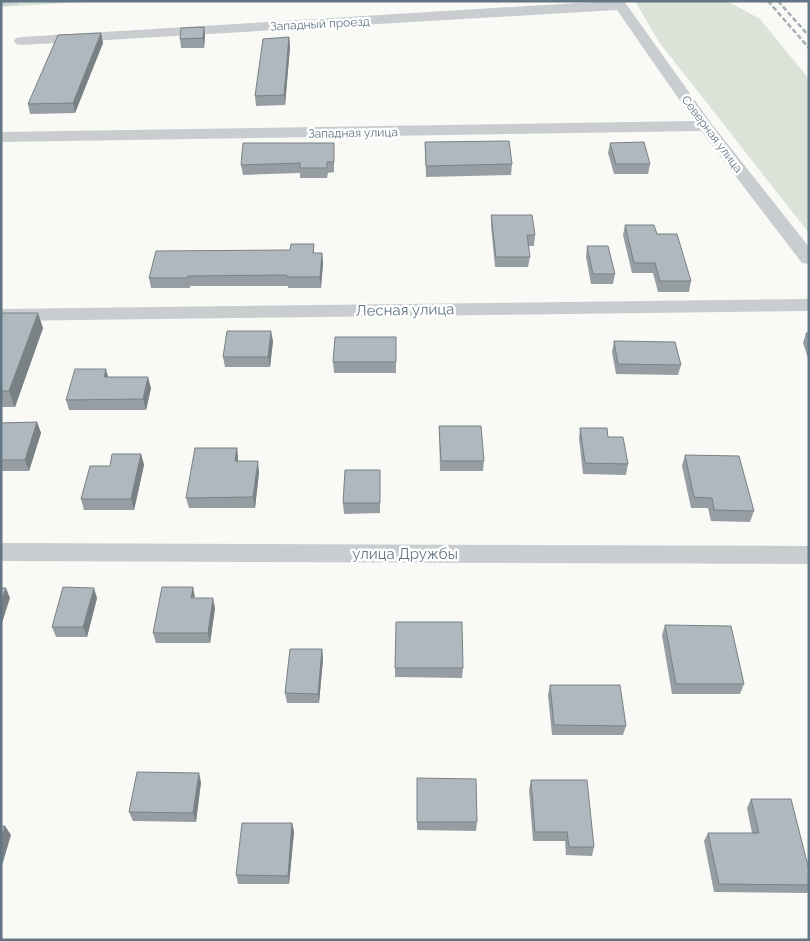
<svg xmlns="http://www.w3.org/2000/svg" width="810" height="941" font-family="Raleway,sans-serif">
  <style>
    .green { fill: #dbe2d7 }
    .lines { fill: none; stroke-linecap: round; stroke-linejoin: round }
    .street { fill: #c9cdd0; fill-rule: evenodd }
    .rail { stroke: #a7aeb4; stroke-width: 2.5; stroke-dasharray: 5 2.5; stroke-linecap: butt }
    .wall { fill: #969ea3 }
    .shaded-wall { fill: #7a8185 }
    .building { fill: #afb8be; stroke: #7a8185 }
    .labels { text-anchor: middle; stroke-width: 5; stroke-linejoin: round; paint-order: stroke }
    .far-street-label { font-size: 12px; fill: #627684; stroke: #fff }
    .street-label { font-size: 15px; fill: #627684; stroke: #fff }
  </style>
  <rect width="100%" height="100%" fill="#f9f9f6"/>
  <!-- green -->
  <g class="green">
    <path d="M1 1H101L1 7Z"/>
    <path d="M635 1H727L760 19 809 79V233L659 42Z"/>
  </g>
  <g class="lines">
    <!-- street -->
    <g class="street">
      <path d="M1 1H20L18 4 1 6Z"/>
      <path d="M610 1H624L711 123 809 247V264L802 263 701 131 1 142V132L694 121 617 10 21 45 16 44 14 41 16 38 21 37Z"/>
      <path d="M809 299V311L1 321V309Z"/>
      <path d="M1 543 809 546V564L1 561Z"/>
    </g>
    <!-- rail -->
    <g class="rail">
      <path d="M768 1 809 48"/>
      <path d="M778 1 809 36"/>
    </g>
  </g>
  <!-- wall -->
  <g class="wall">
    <path d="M204 27 205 36 204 48H181L180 39Z"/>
    <path d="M101 33 103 43 75 113 30 114 28 104Z"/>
    <path d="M289 37 290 47 285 105 256 106 255 96Z"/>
    <path d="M425 142 512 164 511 175 426 177Z"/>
    <path d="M610 143 650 164 648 174H614L608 153Z"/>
    <path d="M334 153V172L328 173 327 178H300V173L243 175 241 165Z"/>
    <path d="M491 215 535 235 534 246H528L530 257 528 267H495L491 225Z"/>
    <path d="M625 225 657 234 691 281 689 292H658L653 273H632L623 235Z"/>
    <path d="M314 244V253H322L323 263 321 288H288V286H190V288H151L149 278 290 250Z"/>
    <path d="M587 246 615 274 613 284H591L586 257Z"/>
    <path d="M1 313 43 328 15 407H1Z"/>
    <path d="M806 333H809V361L803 343Z"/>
    <path d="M396 337V373H334L333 362Z"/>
    <path d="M273 341 270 367H225L223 357Z"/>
    <path d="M614 341 681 365 678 375 616 374 612 352Z"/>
    <path d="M109 377 151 388 146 410H69L66 400Z"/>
    <path d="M37 422 41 433 29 471H1V423Z"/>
    <path d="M439 426 484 461 483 471H440Z"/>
    <path d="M580 428 608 437 628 464 626 475 583 474 579 438Z"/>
    <path d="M237 448 238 458V461L259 472 255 508H189L186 498Z"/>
    <path d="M141 454 144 465 134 510H84L81 499 110 466Z"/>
    <path d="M685 455 754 511 750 522 711 521 708 508H691L682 466Z"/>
    <path d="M380 481V513L344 514 343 503Z"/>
    <path d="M97 598 87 637H56L52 627Z"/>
    <path d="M195 598 215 608 210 643H156L153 633Z"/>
    <path d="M665 625 744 684 740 694H672L662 635Z"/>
    <path d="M322 649 323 659 319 703H287L285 693Z"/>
    <path d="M395 668H463L462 678 395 677Z"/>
    <path d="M550 685 626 726 623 735H552L548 695Z"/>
    <path d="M417 778 477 822 476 831 417 830Z"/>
    <path d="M531 780 594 847 592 856 566 855 565 841H533L529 790Z"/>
    <path d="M201 782 196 822 133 821 129 812Z"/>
    <path d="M751 799 809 870V890L807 893 714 892 704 841 708 833H752L747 808Z"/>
    <path d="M292 823 294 832 289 884H238L236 875Z"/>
  </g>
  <!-- shaded-wall -->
  <g class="shaded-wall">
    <path d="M204 27 205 36 204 48 203 38Z"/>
    <path d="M101 33 103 43 75 113 73 103Z"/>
    <path d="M289 37 290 47 285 105 284 95Z"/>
    <path d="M322 253 323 263 321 288 320 277Z"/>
    <path d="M38 313 43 328 15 407 9 391Z"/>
    <path d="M271 331 273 341 270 367 268 357Z"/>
    <path d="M106 369 109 380 104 377Z"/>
    <path d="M148 377 151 388 146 410 143 399Z"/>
    <path d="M37 422 41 433 29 471 25 460Z"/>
    <path d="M237 448 238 458 236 472 235 461Z"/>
    <path d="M141 454 144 465 134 510 131 499Z"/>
    <path d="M258 461 259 472 255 508 253 497Z"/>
    <path d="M193 587 195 597 191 598Z"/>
    <path d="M6 588 10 598 1 626V601Z"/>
    <path d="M94 588 97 598 87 637 83 627Z"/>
    <path d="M213 598 215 608 210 643 208 633Z"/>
    <path d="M322 649 323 659 319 703 318 694Z"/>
    <path d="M199 773 201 782 196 822 193 813Z"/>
    <path d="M292 823 294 832 289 884 288 876Z"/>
    <path d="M5 826 11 835 1 869V840Z"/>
  </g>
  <!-- building -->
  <g class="building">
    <path d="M204 27 203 38 180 39 181 28Z"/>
    <path d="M101 33 73 103 28 104 58 35Z"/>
    <path d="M289 37 284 95 255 96 263 39Z"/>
    <path d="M509 141 512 164 426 166 425 142Z"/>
    <path d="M644 142 650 164H616L610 143Z"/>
    <path d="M243 143H334V162H327V168H300V163L241 165Z"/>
    <path d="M491 215H532L535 235H527L530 257H496Z"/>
    <path d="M625 225H654L657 234H677L691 281H660L655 263H634Z"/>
    <path d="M291 244H314L313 253H322L320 277H287V275L188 276V278H149L156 251 290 250Z"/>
    <path d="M587 246H608L615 274H593Z"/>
    <path d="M1 313H38L9 391H1Z"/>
    <path d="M227 331H271L268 357H223Z"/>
    <path d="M806 333H809V340Z"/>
    <path d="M335 337H396V362H333Z"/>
    <path d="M614 341 675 342 681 365 618 364Z"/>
    <path d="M75 369H106L104 377H148L143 399 66 400Z"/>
    <path d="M37 422 25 460H1V423Z"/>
    <path d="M439 426H481L484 461H441Z"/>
    <path d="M580 428H607L608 437H623L628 464 585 463Z"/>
    <path d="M195 448H237L235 461H258L253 497 186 498Z"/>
    <path d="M112 454H141L131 499H81L90 466H110Z"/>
    <path d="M685 455 739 456 754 511 714 510 712 498 694 497Z"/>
    <path d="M345 470H380V503H343Z"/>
    <path d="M63 587 94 588 83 627H52Z"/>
    <path d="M162 587H193L191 598H213L208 633H153Z"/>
    <path d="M1 588H6L1 601Z"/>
    <path d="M396 622H462L463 668H395Z"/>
    <path d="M665 625 731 626 744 684H676Z"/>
    <path d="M290 649H322L318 694 285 693Z"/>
    <path d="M550 685H620L626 726 554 725Z"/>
    <path d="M137 772 199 773 193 813 129 812Z"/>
    <path d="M417 778 476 779 477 822H417Z"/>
    <path d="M531 780H587L594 847H569L567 832H535Z"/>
    <path d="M751 799H791L809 870V885L719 884 708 833H759Z"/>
    <path d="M242 823H292L288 876 236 875Z"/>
    <path d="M1 826H5L1 840Z"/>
  </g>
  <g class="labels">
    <!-- far-street labels -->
    <g class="far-street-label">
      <text transform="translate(320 24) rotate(-3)" y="4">Западный проезд</text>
      <text transform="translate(353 133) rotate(-1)" y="4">Западная улица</text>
      <text transform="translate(712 134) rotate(53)" y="4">Северная улица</text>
    </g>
    <!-- street labels -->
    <g class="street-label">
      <text transform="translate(405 310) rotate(-1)" y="5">Лесная улица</text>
      <text x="405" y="559">улица Дружбы</text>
    </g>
  </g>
  <!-- border -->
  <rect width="810" height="941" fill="none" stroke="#627684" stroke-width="5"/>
</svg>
